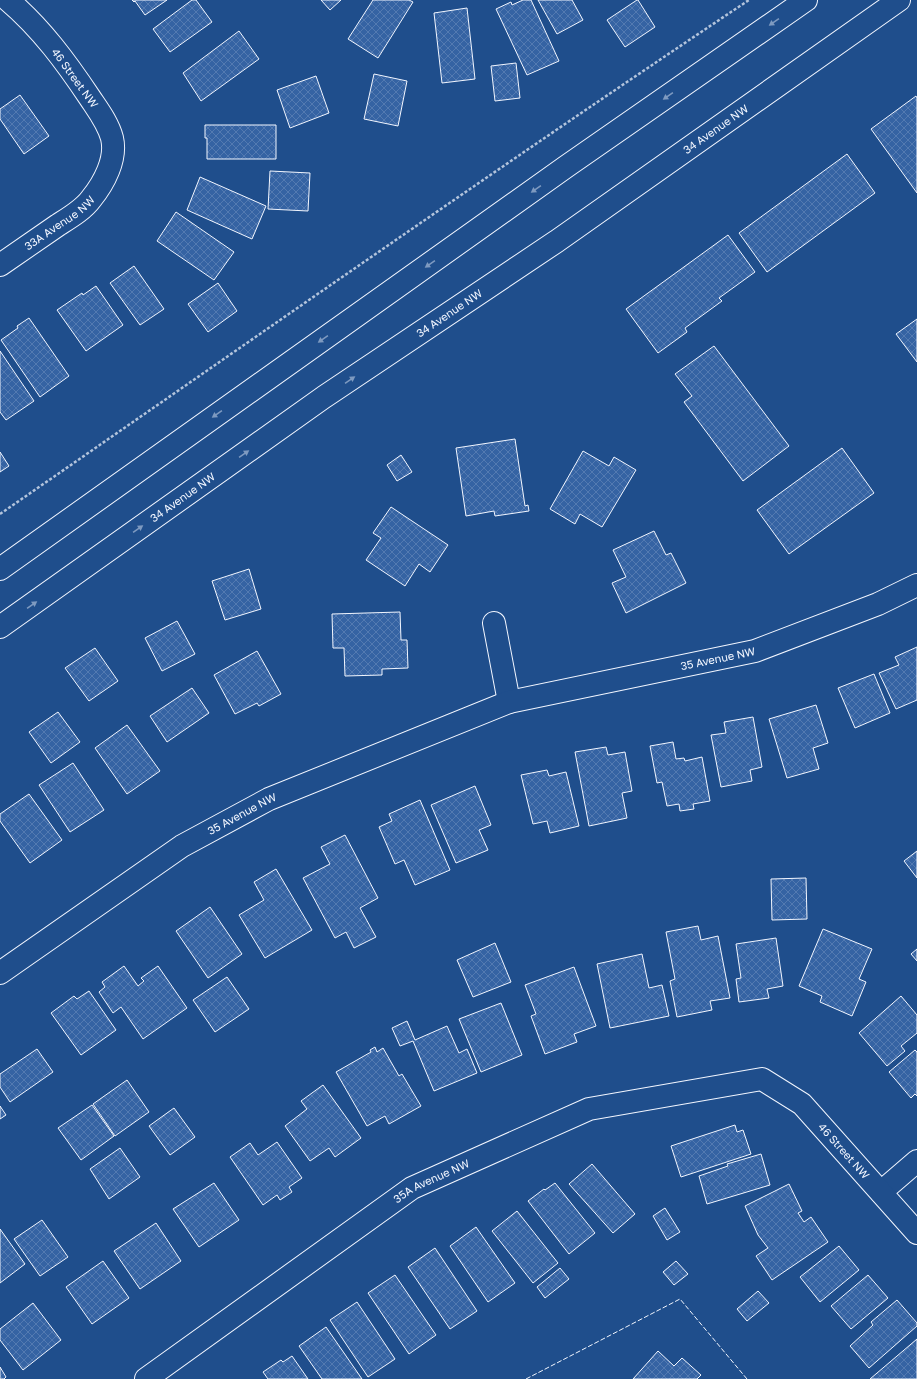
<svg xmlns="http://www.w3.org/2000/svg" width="917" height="1379" font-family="'Golos Text',sans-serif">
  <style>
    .building { fill: url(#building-cross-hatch); stroke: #f2f6ff }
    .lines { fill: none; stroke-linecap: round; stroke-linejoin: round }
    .minor-casing { stroke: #f2f6ff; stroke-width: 24 }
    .major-casing { stroke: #f2f6ff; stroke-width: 24 }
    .path { stroke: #b3c4dc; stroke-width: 2.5; stroke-dasharray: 3 2; stroke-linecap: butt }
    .minor { stroke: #1f4e8c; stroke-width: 22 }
    .major { stroke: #1f4e8c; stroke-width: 22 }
    .fence { stroke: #f2f6ff; stroke-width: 1; stroke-dasharray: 5 2; stroke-linecap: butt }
    .oneway { fill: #7e9ac0 }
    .labels { text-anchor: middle; stroke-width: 3; stroke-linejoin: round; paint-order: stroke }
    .street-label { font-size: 11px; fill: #f2f6ff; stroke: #1f4e8c }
  </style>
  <defs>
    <pattern id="building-cross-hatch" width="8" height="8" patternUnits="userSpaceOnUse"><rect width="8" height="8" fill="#3563a3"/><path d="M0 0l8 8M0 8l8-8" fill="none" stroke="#537ab1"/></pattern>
  </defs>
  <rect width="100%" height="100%" fill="#1f4e8c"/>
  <!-- building -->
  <g class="building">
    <path d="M132 0H167L145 15 135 1 134 2Z"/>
    <path d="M192 0H196L212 22 170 52 153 29Z"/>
    <path d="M321 0H341L330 10Z"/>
    <path d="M373 0H409L413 2 378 58 348 39Z"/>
    <path d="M523 0H531L559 61 527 75 496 9 511 2 512 5Z"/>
    <path d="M538 0H572L583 20 557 34Z"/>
    <path d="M637 0H638L655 27 625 47 607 20Z"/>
    <path d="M467 8 475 79 442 83 434 13Z"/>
    <path d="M239 31 259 59 201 101 183 73Z"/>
    <path d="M516 63 520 98 495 101 491 66Z"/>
    <path d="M374 74 407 81 398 126 364 119Z"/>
    <path d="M316 76 329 113 290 128 277 90Z"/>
    <path d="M20 95 49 136 24 154 0 119V109Z"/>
    <path d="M916 96 917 98V193L871 129Z"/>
    <path d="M205 125H276V159H207V138H205Z"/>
    <path d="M847 154 875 193 767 272 739 233Z"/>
    <path d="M270 171 310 173 308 211 268 209Z"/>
    <path d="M200 177 266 206 252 239 187 210Z"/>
    <path d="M176 212 234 252 214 280 157 241Z"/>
    <path d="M728 235 755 272 719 298 722 301 685 328 687 332 658 353 626 309Z"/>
    <path d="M134 266 164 309 140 325 110 283Z"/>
    <path d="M218 283 237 311 208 332 188 304Z"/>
    <path d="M96 286 123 325 86 351 57 310 82 293 83 295Z"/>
    <path d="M29 318 69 376 40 397 1 340 18 328 17 326Z"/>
    <path d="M917 319V362L896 334Z"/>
    <path d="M714 346 789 446 743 481 684 402 692 396 675 374Z"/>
    <path d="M0 351 34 401 6 420 0 412Z"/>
    <path d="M515 439 525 506 528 505 529 511 495 516 494 511 466 516 456 448Z"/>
    <path d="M842 448 874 493 789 554 757 510Z"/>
    <path d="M583 451 609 466 614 457 636 470 602 527 580 514 575 524 550 509Z"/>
    <path d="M0 452 9 466 0 472Z"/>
    <path d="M401 455 412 472 397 481 387 465Z"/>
    <path d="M391 507 448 545 430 572 419 564 405 586 366 560 381 538 373 533Z"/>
    <path d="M654 531 666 555 671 553 686 583 626 613 612 583 626 577 613 550Z"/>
    <path d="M249 569 261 609 225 620 212 581Z"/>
    <path d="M400 612 401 640H407L408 668 382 669V675L345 676 344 648H333L332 614Z"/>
    <path d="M177 621 195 654 162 671 145 638Z"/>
    <path d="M917 647V700L896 709 879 673 899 665 895 657Z"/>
    <path d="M95 648 118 681 89 701 65 668Z"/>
    <path d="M257 651 281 694 259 706 257 703 235 714 214 675Z"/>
    <path d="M874 674 890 713 855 728 838 688Z"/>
    <path d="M192 688 209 713 167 742 150 716Z"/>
    <path d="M816 705 828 743 813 748 819 769 787 778 769 719Z"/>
    <path d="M58 712 80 742 51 763 29 732Z"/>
    <path d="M753 717 762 767 750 770 752 781 721 787 711 735 726 733 724 722Z"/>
    <path d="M127 725 160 771 127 794 95 748Z"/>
    <path d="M673 742 676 759 684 758 685 761 702 757 710 801 693 804 694 809 680 811 679 804 667 806 662 782 657 783 650 746Z"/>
    <path d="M606 747 608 755 625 752 632 791 622 793 627 818 589 826 575 752Z"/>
    <path d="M73 763 104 810 70 832 39 785Z"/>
    <path d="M547 770 549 776 566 772 579 826 550 833 547 821 533 824 521 775Z"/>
    <path d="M475 786 491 825 479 830 488 850 456 863 431 805Z"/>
    <path d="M29 794 62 840 30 863 0 821V814Z"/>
    <path d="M420 800 450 870 415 885 404 860 395 864 379 827 392 821 389 814Z"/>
    <path d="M345 835 378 898 360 908 376 937 354 948 346 932 335 938 303 878 330 864 321 847Z"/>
    <path d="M917 851V878L904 861Z"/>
    <path d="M276 869 312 930 265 958 239 915 264 900 254 882Z"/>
    <path d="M806 878 807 919 772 920 771 879Z"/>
    <path d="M210 907 242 954 208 978 176 931Z"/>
    <path d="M698 926 701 940 718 936 730 998 710 1001 712 1010 677 1017 670 981 675 979 666 932Z"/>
    <path d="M823 929 872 949 859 979 866 982 852 1016 820 1002 822 996 799 986Z"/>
    <path d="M776 938 783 986 767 989 769 998 739 1002 736 979 741 978 736 944Z"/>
    <path d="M495 943 511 982 473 997 457 960Z"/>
    <path d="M917 949V961L911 954Z"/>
    <path d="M642 954 649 988 662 985 669 1016 610 1028 597 964Z"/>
    <path d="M124 966 138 986 144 981 141 978 158 966 187 1008 143 1039 121 1007 113 1013 99 992 105 987 102 982Z"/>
    <path d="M574 967 596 1026 574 1034 577 1042 545 1054 531 1016 536 1014 525 985Z"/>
    <path d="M227 977 249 1009 215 1032 193 1000Z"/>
    <path d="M89 991 116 1030 81 1055 51 1013 74 996 77 999Z"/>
    <path d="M901 996 917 1015V1033L901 1046 905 1051 887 1066 859 1033Z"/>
    <path d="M501 1003 522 1055 481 1072 459 1019Z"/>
    <path d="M407 1021 415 1040 447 1026 459 1053 467 1049 477 1073 434 1091 413 1041 400 1046 392 1028Z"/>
    <path d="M375 1047 377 1052 383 1048 399 1076 402 1074 421 1106 389 1124 385 1116 367 1126 336 1072 371 1052 370 1050Z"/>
    <path d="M37 1049 53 1072 10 1102 0 1087V1074Z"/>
    <path d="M915 1050 917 1052V1096L915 1094 911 1098 889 1072Z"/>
    <path d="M127 1080 149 1112 115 1136 93 1104Z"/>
    <path d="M323 1085 361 1138 335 1157 329 1148 310 1161 285 1126 307 1109 301 1101Z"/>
    <path d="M92 1105 114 1136 81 1160 58 1128Z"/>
    <path d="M0 1106 6 1115 0 1119Z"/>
    <path d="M174 1108 195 1137 170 1155 149 1126Z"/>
    <path d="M735 1125 737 1132 743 1130 751 1154 681 1177 671 1146Z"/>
    <path d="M277 1142 302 1178 289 1187 292 1192 280 1200 277 1195 263 1205 230 1157 250 1143 258 1155Z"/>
    <path d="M120 1148 140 1177 109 1199 90 1169Z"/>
    <path d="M761 1154 770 1185 707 1204 699 1176 728 1166 727 1164Z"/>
    <path d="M592 1164 635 1214 613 1233 569 1184Z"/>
    <path d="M214 1183 239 1220 199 1247 173 1209Z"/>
    <path d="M555 1183 595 1233 569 1254 528 1201 544 1189 545 1190Z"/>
    <path d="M789 1184 802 1211 798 1213 804 1222 811 1217 828 1242 772 1280 756 1256 768 1248 758 1235 745 1206Z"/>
    <path d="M665 1208 680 1232 667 1240 653 1216Z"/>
    <path d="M517 1211 558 1263 533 1283 492 1231Z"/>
    <path d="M42 1220 68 1257 40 1276 14 1239Z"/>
    <path d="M156 1223 181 1261 140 1289 114 1251Z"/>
    <path d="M476 1227 515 1283 488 1302 450 1246Z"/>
    <path d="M0 1229 25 1264 0 1283Z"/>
    <path d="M839 1246 859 1270 820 1302 800 1277Z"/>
    <path d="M435 1248 477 1311 450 1329 408 1267Z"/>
    <path d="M103 1261 129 1298 92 1324 66 1287Z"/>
    <path d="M676 1261 688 1274 674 1285 663 1272Z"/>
    <path d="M560 1268 569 1279 545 1298 537 1287Z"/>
    <path d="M395 1275 436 1335 409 1354 368 1293Z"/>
    <path d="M868 1275 888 1298 851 1329 831 1306Z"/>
    <path d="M758 1291 769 1303 747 1321 737 1309Z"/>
    <path d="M897 1300 917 1323V1326L869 1368 850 1346 873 1325 871 1322Z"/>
    <path d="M357 1302 395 1359 368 1377 330 1320Z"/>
    <path d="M33 1303 61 1340 23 1370 0 1340V1329Z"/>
    <path d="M326 1327 362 1379H322L299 1346Z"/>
    <path d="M917 1339V1379H870Z"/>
    <path d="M658 1351 674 1366 682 1358 701 1375 697 1379H633Z"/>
    <path d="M292 1356 308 1379H268L263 1372 281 1360 283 1362Z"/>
    <path d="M0 1367 6 1377 4 1379H0Z"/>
  </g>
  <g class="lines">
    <defs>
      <g id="minor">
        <path id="s1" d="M0 265C19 252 38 239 58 225 69 218 83 210 91 199 104 183 117 159 112 138 108 123 98 110 90 98 66 62 41 28 8 0"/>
        <path d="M494 623 509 702"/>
        <path id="s2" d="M0 973 182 846 269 799 509 702 755 651 878 604 917 585"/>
        <path d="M881 1192 917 1161"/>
        <path id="s3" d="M146 1379 412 1188 589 1109 762 1079 802 1104 917 1233"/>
      </g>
      <g id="major">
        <path d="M0 569 567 166 806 0"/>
        <path id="s4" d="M0 627 324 397 557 241 899 0"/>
      </g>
    </defs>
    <!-- minor casing -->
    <use href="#minor" class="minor-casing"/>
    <!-- major casing -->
    <use href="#major" class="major-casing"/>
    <!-- path -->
    <path class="path" d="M0 514C249 342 497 168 749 0"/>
    <!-- minor -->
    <use href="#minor" class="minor"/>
    <!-- major -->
    <use href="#major" class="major"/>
    <!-- fence -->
    <path class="fence" d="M526 1379 680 1299 747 1379"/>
  </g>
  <!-- one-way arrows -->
  <defs><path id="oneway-solid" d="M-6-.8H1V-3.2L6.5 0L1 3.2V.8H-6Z"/></defs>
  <g class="oneway">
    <use href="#oneway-solid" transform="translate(774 22) rotate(145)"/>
    <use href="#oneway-solid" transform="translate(668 96) rotate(145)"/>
    <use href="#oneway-solid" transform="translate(536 189) rotate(145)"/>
    <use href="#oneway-solid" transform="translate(430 264) rotate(145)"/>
    <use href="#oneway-solid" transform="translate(323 339) rotate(145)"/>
    <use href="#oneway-solid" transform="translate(350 380) rotate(-34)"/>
    <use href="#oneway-solid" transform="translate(217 414) rotate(145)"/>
    <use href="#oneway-solid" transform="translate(244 454) rotate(-35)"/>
    <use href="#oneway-solid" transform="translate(138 529) rotate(-35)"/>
    <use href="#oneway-solid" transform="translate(32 605) rotate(-35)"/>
  </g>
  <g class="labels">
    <!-- street labels -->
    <g class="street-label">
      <text transform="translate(75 78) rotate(54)" y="4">46 Street NW</text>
      <text dy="4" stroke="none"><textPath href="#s4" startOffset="872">34 Avenue NW</textPath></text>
      <text dy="4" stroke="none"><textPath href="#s1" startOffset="73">33A Avenue NW</textPath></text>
      <text dy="4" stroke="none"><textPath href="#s4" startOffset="548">34 Avenue NW</textPath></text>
      <text dy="4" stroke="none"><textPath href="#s4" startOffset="224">34 Avenue NW</textPath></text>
      <text dy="4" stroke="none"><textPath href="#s2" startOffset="793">35 Avenue NW</textPath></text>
      <text dy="4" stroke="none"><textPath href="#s2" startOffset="290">35 Avenue NW</textPath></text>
      <text dy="4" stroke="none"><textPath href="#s3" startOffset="807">46 Street NW</textPath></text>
      <text dy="4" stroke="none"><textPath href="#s3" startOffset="348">35A Avenue NW</textPath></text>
    </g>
  </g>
</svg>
